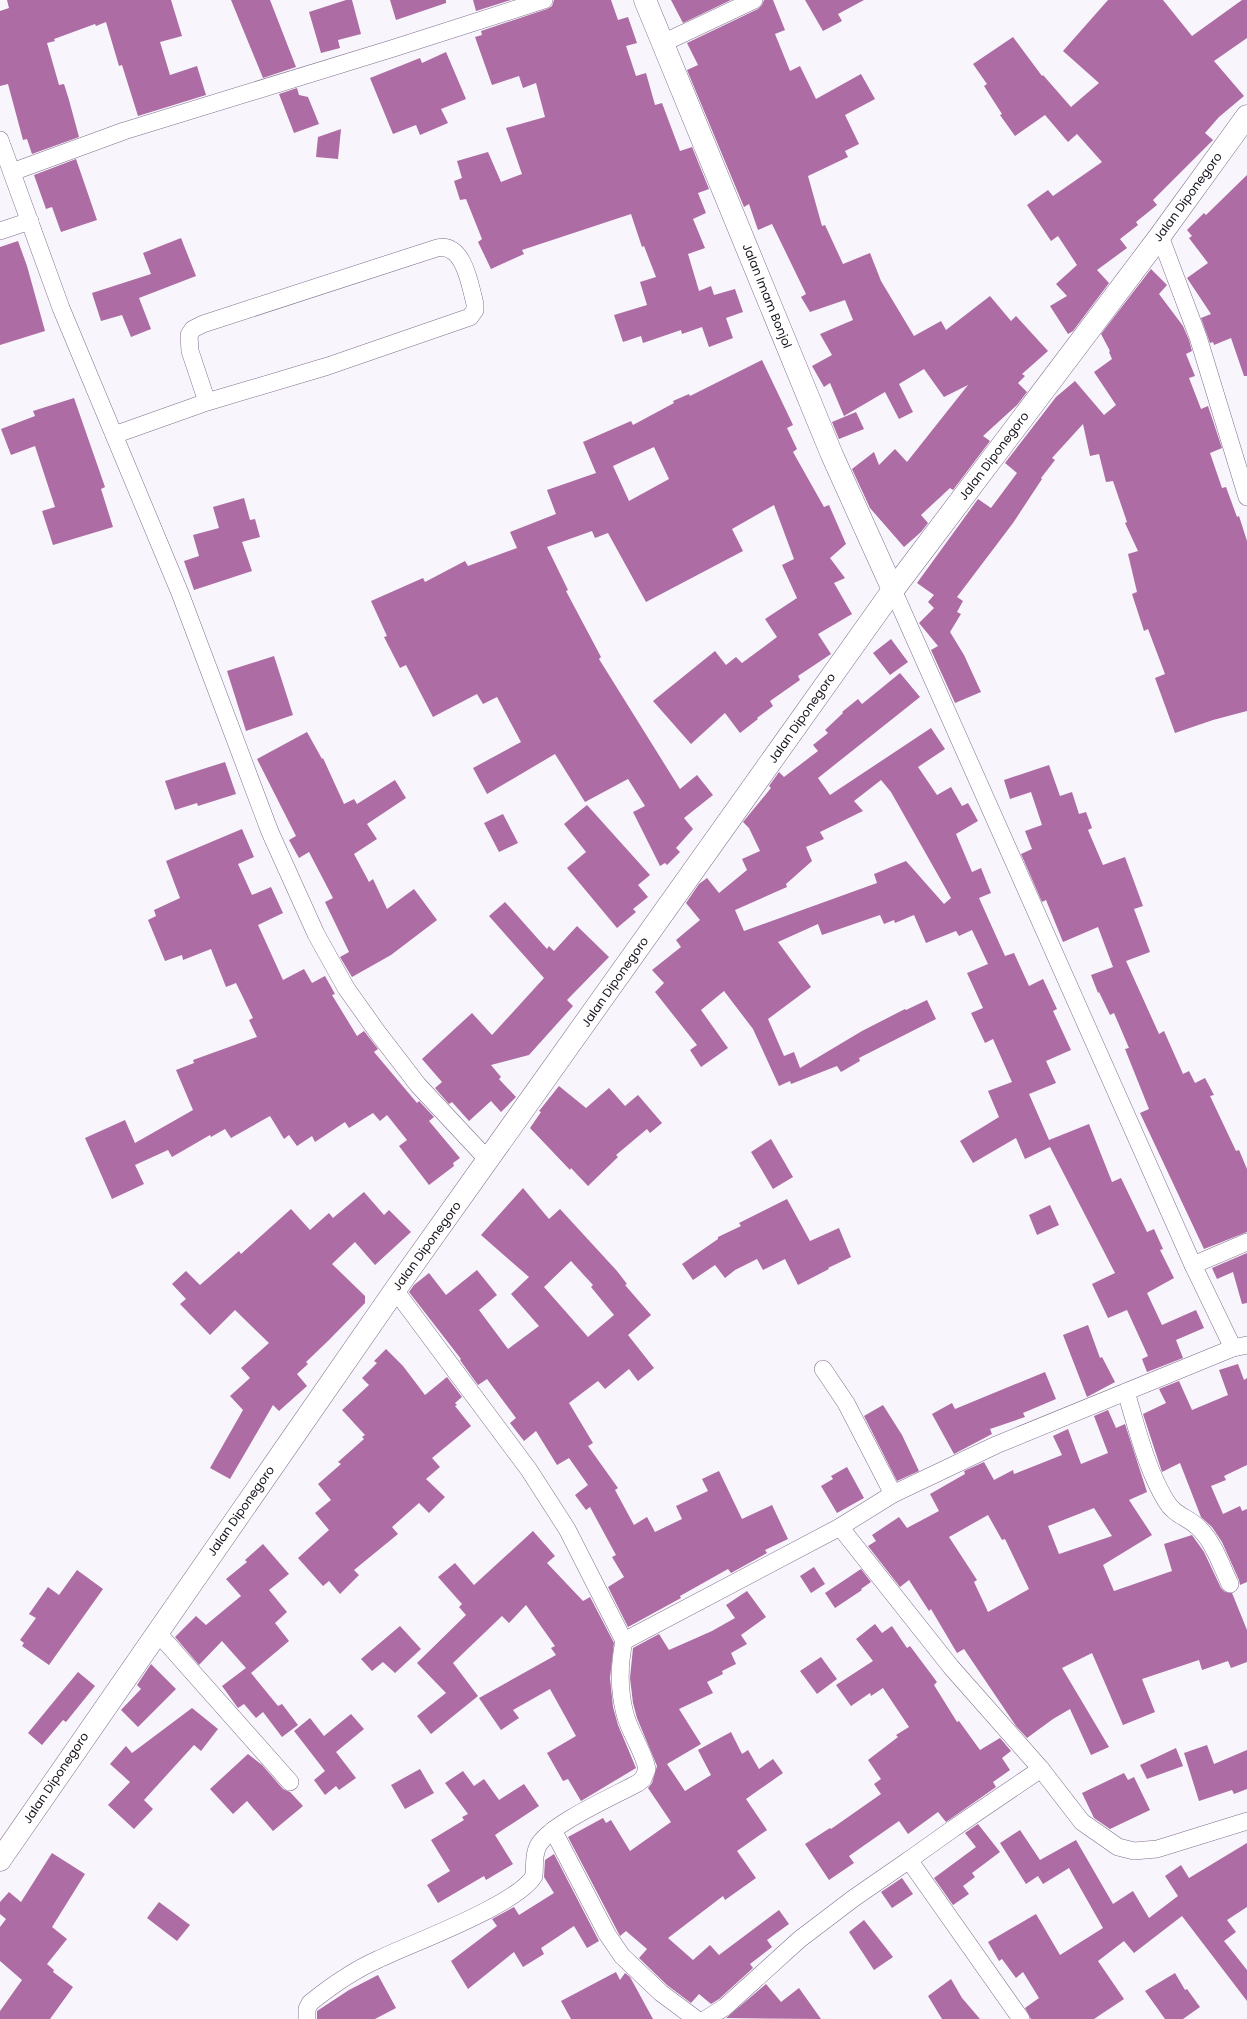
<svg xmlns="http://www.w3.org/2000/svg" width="1247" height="2019" font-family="Poppins,sans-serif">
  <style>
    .building { fill: #ad6ca3; fill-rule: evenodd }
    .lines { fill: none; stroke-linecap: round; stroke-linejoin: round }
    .minor-casing { stroke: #806f8e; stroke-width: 18 }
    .secondary-casing { stroke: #806f8e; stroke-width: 23 }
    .minor { stroke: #fff; stroke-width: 17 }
    .secondary { stroke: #fff; stroke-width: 22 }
    .labels { text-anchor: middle; stroke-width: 3.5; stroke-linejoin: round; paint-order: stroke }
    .street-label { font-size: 12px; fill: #19121e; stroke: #fff }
  </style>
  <rect width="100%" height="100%" fill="#f8f5fc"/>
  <!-- building -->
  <g class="building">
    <path d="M7 0H171L182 36 160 42 170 75 197 66 206 95 138 116 122 65 119 66 106 22 96 26 95 24 54 39 55 41 47 43 59 85 64 84 69 100 79 137 32 154 27 139 23 140 8 84 0 86V11L9 8Z"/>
    <path d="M231 0H270L296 67 263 78Z"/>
    <path d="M346 0H352L361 34 338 40 340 48 321 53 309 12Z"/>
    <path d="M390 0H446V3L396 20Z"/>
    <path d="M473 0H511L476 11Z"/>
    <path d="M554 0H611L618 20 628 17 637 43 626 46 636 76 646 73 655 105 662 103 680 151 692 147 709 189 698 193 706 213 693 219 705 248 688 254 699 291 711 286 714 295 735 289 743 312 726 318 733 338 709 347 702 327 682 334 681 330 643 343 641 336 623 342 614 315 647 305 640 282 656 277 644 246 642 247 631 214 522 250 524 254 491 269 478 242 482 239 466 199 460 200 454 181 462 178 457 161 488 152 501 182 522 174 506 128 545 117 536 83 523 88 519 76 492 85 475 37 482 35 481 31 547 9 552 6Z"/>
    <path d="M671 0H731L683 23Z"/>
    <path d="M764 0H773L785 30 775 34 790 71 800 66 816 99 861 74 875 99 845 115 859 144 845 151 848 157 808 176 822 226 825 225 843 264 870 253 881 281 914 336 941 321 946 330 990 296 1011 321 1016 316 1048 351 1022 374 1025 376 1018 383 1027 392 1017 405 983 436 990 441 953 490 950 488 921 515 928 523 921 532 904 547 870 508 852 469 874 452 879 465 895 449 907 462 968 385 944 397 924 369 899 384 913 412 899 419 885 392 844 416 830 383 824 387 812 366 832 355 820 334 853 320 845 300 810 312 801 297 806 294 772 224 758 230 749 204 744 207 687 70 698 65 687 43 758 9 762 5Z"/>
    <path d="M805 0H864L838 14 842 21 823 31Z"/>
    <path d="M1108 0H1163L1192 36 1242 0H1247V38L1214 61 1244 96 1219 117 1205 133 1213 140 1153 200 1157 205 1136 222 1138 225 1120 239 1127 248 1097 270 1109 283 1073 331 1068 334 1050 306 1067 296 1056 284 1077 265 1058 236 1051 241 1027 205 1048 190 1053 196 1102 162 1077 134 1068 142 1045 115 1015 136 1000 115 1002 114 984 86 987 84 973 64 1013 37 1042 76 1043 75 1071 107 1099 83 1063 51Z"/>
    <path d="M446 52 466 99 441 109 448 123 420 135 416 125 393 134 370 78 420 58 422 63Z"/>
    <path d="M297 88 299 95 308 97 319 124 294 133 279 94Z"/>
    <path d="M341 129 338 159 316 157 318 137Z"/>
    <path d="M76 159 97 220 61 232 52 207 46 209 34 175Z"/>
    <path d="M1247 175V376H1244L1231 338 1214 345 1213 342 1210 343 1201 318 1211 314 1187 278 1208 263 1189 238 1192 236 1187 230 1204 213 1206 215Z"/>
    <path d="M181 238 196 276 139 298 151 329 131 337 122 315 101 321 92 293 151 274 143 253Z"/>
    <path d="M18 241 27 266 45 331 0 345V247Z"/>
    <path d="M1151 269 1167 285 1159 294 1183 326 1189 340 1192 351 1186 354 1195 376 1189 378 1201 409 1208 406 1222 448 1210 453 1222 488 1226 487 1237 517 1239 516 1247 541V711L1213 720 1175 733 1155 678 1165 674 1148 629 1144 631 1132 594 1137 592 1128 554 1138 551 1125 523 1127 522 1113 481 1106 482 1099 454 1090 456 1083 424 1052 458 1055 460 1041 478 1042 479 1013 523 957 597 963 601 957 612 961 614 950 632 964 655 981 692 955 703 931 650 938 646 919 623 934 608 928 602 934 595 917 583 978 499 991 508 1017 473 1005 463 1056 397 1075 381 1104 415 1116 405 1094 372 1112 359 1109 352 1110 351 1101 334Z"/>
    <path d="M762 360 793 425 787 428 797 449 793 452 824 507 829 505 846 544 830 558 845 578 834 583 852 614 818 634 831 654 798 676 800 680 770 701 773 706 757 718 758 719 740 733 725 713 691 744 653 701 715 651 726 665 736 657 742 663 777 637 765 619 797 598 782 565 794 559 774 505 732 529 743 551 646 602 608 533 595 538 592 531 547 547 568 590 566 591 601 657 599 659 680 789 697 775 713 795 684 818 693 829 676 848 680 852 667 865 665 863 660 866 633 812 645 806 628 779 585 802 555 754 487 794 473 768 521 742 497 697 483 704 477 694 433 717 406 665 400 668 384 637 387 636 371 601 423 578 425 582 465 561 468 566 517 548 510 532 556 514 547 490 596 473 583 442 631 421 633 425 674 403 673 401 689 394 690 396ZM654 447 669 479 629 501 613 466Z"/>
    <path d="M74 398 105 487 101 489 113 527 53 545 42 511 55 507 35 446 11 455 1 429 35 416 33 411Z"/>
    <path d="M856 412 864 429 839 439 832 422Z"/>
    <path d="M244 498 250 520 255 519 260 537 242 542 252 571 194 590 184 561 199 556 193 535 219 528 213 507Z"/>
    <path d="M891 639 908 662 890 675 873 653Z"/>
    <path d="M274 656 293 715 246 731 227 671Z"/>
    <path d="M900 673 920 697 818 778 830 795 931 728 945 749 918 767 937 795 951 787 962 806 968 803 978 821 956 834 972 872 981 868 991 893 979 898 1005 956 1014 953 1029 986 1043 979 1057 1009 1053 1011 1071 1050 1046 1061 1056 1083 1029 1094 1049 1140 1089 1124 1112 1182 1121 1178 1147 1232 1154 1229 1163 1249 1160 1250 1174 1278 1147 1293 1162 1325 1196 1310 1204 1328 1176 1340 1183 1358 1147 1372 1142 1359 1148 1356 1127 1310 1108 1318 1092 1284 1115 1273 1050 1147 1025 1159 1016 1138 973 1163 960 1141 999 1117 988 1091 1012 1082 993 1039 985 1043 971 1013 983 1008 967 973 988 964 972 930 959 936 956 931 926 943 914 915 895 923 894 920 884 924 880 915 822 935 818 924 778 942 811 987 768 1019 784 1056 794 1052 800 1068 862 1031 905 1009 906 1010 927 1000 936 1019 859 1058 860 1061 841 1072 837 1066 791 1084 790 1081 779 1086 753 1029 724 991 701 1010 728 1048 701 1067 690 1050 697 1045 655 992 664 983 652 970 681 947 676 940 700 920 686 903 699 884 707 878 719 893 747 870 742 859 760 851 749 828 743 822 771 788 769 786 779 772 784 777 818 751 813 745 828 733 825 730 843 713 842 712 858 699 862 704ZM881 780 891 792 951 898 944 904 906 861 874 874 877 883 744 931 735 910 787 887 786 884 812 861 806 847 824 839 820 832 863 811 854 801Z"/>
    <path d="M307 732 322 759 323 758 344 804 354 799 357 804 395 780 406 798 367 824 377 839 354 854 369 882 373 879 387 909 414 889 437 920 391 955 352 977 340 957 349 952 325 902 333 898 309 852 299 858 289 840 296 836 257 759Z"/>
    <path d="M225 762 236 794 198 806 197 803 175 810 165 781Z"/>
    <path d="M1049 765 1060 796 1072 792 1079 814 1086 812 1092 828 1088 830 1103 865 1125 857 1143 906 1134 909 1150 952 1126 961 1159 1034 1164 1031 1183 1074 1189 1071 1195 1083 1205 1078 1214 1095 1210 1096 1236 1151 1239 1150 1247 1169V1232L1204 1249 1140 1113 1149 1109 1125 1049 1129 1048 1114 1013 1110 1015 1099 992 1098 993 1091 975 1113 967 1098 927 1063 942 1046 900 1042 902 1021 854 1032 849 1025 831 1042 825 1031 792 1010 799 1004 780Z"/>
    <path d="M587 805 650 875 638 885 648 897 633 909 636 912 617 928 567 868 586 852 564 824Z"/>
    <path d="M503 814 518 843 499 852 484 823Z"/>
    <path d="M242 829 254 857 238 864 252 895 271 887 283 913 258 925 283 980 304 969 312 983 325 976 335 994 332 995 357 1036 364 1031 378 1049 374 1052 417 1103 419 1101 434 1117 429 1121 460 1158 453 1163 454 1166 429 1185 399 1146 407 1140 387 1115 380 1121 373 1113 349 1128 345 1122 315 1142 312 1136 297 1146 289 1135 284 1139 270 1116 231 1138 225 1129 211 1137 210 1135 172 1157 168 1150 135 1165 144 1184 112 1199 85 1138 125 1120 135 1143 193 1110 176 1070 194 1063 193 1060 257 1037 249 1020 253 1018 236 983 226 987 211 949 183 960 182 955 165 961 148 920 156 916 154 910 180 898 166 861Z"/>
    <path d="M505 902 547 949 549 946 554 951 577 926 609 957 567 1000 573 1006 529 1055 491 1065 501 1077 499 1079 516 1097 501 1112 491 1101 469 1121 452 1102 449 1104 435 1088 442 1082 422 1059 472 1013 492 1035 544 978 489 916Z"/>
    <path d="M559 1086 586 1108 609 1088 625 1106 638 1095 662 1123 650 1133 647 1129 616 1155 618 1157 588 1186 571 1168 570 1170 530 1128 541 1112 539 1111Z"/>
    <path d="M771 1139 793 1177 773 1189 751 1152Z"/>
    <path d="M523 1188 549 1219 560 1209 617 1271 627 1284 625 1285 651 1315 628 1335 654 1368 638 1381 629 1369 605 1389 598 1381 569 1403 593 1443 588 1446 618 1488 615 1490 634 1525 647 1517 655 1532 682 1519 676 1506 708 1491 702 1479 719 1471 742 1519 772 1505 788 1539 765 1550 767 1553 731 1573 728 1569 680 1596 681 1598 628 1627 608 1587 624 1577 612 1557 616 1555 590 1507 586 1510 575 1495 588 1485 569 1458 557 1465 536 1431 524 1441 510 1423 516 1418 487 1379 478 1385 460 1360 461 1359 409 1292 414 1285 429 1273 446 1295 477 1270 497 1295 479 1310 508 1349 539 1326 511 1294 529 1277 481 1235ZM571 1261 593 1285 591 1287 614 1315 588 1337 544 1287Z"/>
    <path d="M364 1192 384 1215 389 1210 411 1232 375 1265 355 1242 332 1264 365 1296V1303L329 1340 306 1362 308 1364 297 1374 307 1386 279 1411 273 1405 230 1479 210 1468 243 1410 230 1396 250 1378 241 1368 269 1343 235 1310 210 1335 180 1304 186 1299 172 1284 186 1271 200 1285 239 1251 241 1254 291 1209 310 1230 329 1213 333 1218Z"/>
    <path d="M787 1199 810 1241 839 1228 851 1257 828 1268 829 1269 798 1285 785 1259 763 1270 757 1259 735 1270 725 1278 715 1265 693 1280 682 1264 718 1239V1237L741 1226 739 1223Z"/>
    <path d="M1050 1205 1059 1225 1037 1235 1029 1215Z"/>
    <path d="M1247 1253V1303L1242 1304 1233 1272 1217 1279 1212 1268Z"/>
    <path d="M1088 1325 1100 1358 1102 1357 1115 1382 1087 1397 1063 1335Z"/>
    <path d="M386 1349 403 1366 425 1395 447 1377 462 1397 455 1403 457 1405 455 1406 471 1426 432 1458 440 1467 426 1479 445 1497 429 1513 419 1503 392 1527 398 1534 354 1570 359 1575 340 1594 329 1581 323 1586 298 1558 329 1530 315 1513 331 1500 318 1484 341 1464 338 1462 364 1439 362 1437 365 1435 342 1410 369 1385 362 1378 377 1363 374 1361Z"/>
    <path d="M1238 1364 1244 1380 1247 1378V1465L1224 1476 1226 1480 1211 1486 1223 1514 1240 1506 1242 1511 1247 1509V1582L1240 1585 1239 1580 1222 1542 1212 1527 1201 1517 1180 1463 1162 1472 1143 1414 1166 1403 1159 1389 1179 1381 1192 1410 1228 1395 1219 1370Z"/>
    <path d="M1045 1372 1056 1399 1023 1413 1025 1417 990 1429 992 1434 954 1454 932 1414 952 1403 955 1409Z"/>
    <path d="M883 1405 902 1435 919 1471 897 1481 864 1416Z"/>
    <path d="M1108 1410 1116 1428 1125 1424 1147 1492 1129 1500 1152 1535 1103 1565 1114 1591 1172 1571 1164 1544 1192 1535 1204 1552 1221 1588 1225 1592 1232 1593 1247 1630V1662L1231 1668 1228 1661 1202 1670 1199 1660 1142 1679 1155 1712 1123 1725 1092 1653 1062 1668 1109 1747 1091 1755 1070 1709 1053 1719 1027 1738 1016 1726 964 1649 957 1653 931 1609 929 1611 909 1580 900 1587 868 1546 876 1541 872 1535 899 1517 907 1528 939 1511 930 1494 965 1474 964 1471 984 1462 994 1480 1013 1470 1014 1474 1062 1455 1053 1436 1068 1429 1081 1464 1108 1453 1094 1416ZM1094 1508 1112 1536 1059 1554 1048 1526ZM988 1515 1002 1540 1005 1539 1029 1589 988 1612 974 1582 977 1580 949 1537Z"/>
    <path d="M847 1467 864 1498 837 1513 821 1486 833 1479 831 1476Z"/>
    <path d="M533 1531 555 1556 547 1563 583 1601 590 1597 614 1643 610 1678 613 1707 618 1725 636 1768 581 1801 568 1779 563 1781 547 1753 576 1736 550 1689 513 1710 519 1718 501 1730 479 1698 556 1655 551 1648 555 1646 526 1605 509 1623 502 1616 453 1663 478 1696 431 1734 417 1716 446 1693 417 1663 466 1615 459 1607 462 1604 438 1577 455 1563 474 1585Z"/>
    <path d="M263 1544 289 1574 269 1590 287 1612 275 1623 289 1641 251 1673 278 1706 282 1704 298 1725 282 1737 263 1712 256 1718 244 1704 238 1708 222 1686 246 1668 222 1641 199 1665 175 1637 196 1616 206 1625 241 1596 226 1579 247 1562 245 1560Z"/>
    <path d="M814 1567 825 1584 811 1593 800 1576Z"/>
    <path d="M861 1569 871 1582 861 1589 862 1590 835 1608 825 1593Z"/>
    <path d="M77 1570 103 1589 49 1665 22 1646 24 1643 20 1640 36 1618 29 1614 48 1587 59 1595Z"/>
    <path d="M747 1591 766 1617 741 1635 747 1644 731 1653 736 1664 722 1671 723 1674 707 1682 713 1693 679 1709 701 1744 667 1764 685 1791 711 1775 698 1750 731 1732 742 1754 748 1750 759 1769 773 1759 783 1773 746 1799 767 1830 737 1851 756 1878 725 1900 723 1896 668 1938 693 1960 710 1945 719 1955 779 1910 789 1924 767 1940 772 1947 750 1964 753 1968 719 1999 711 2004 699 1994 691 2003 667 1985 639 1958 647 1949 626 1931 620 1936 568 1837 603 1818 606 1823 611 1820 630 1851 671 1822 648 1788 652 1783 657 1766 637 1718 633 1703 630 1678 633 1648 659 1634 669 1650 712 1631 735 1618 726 1605Z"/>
    <path d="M875 1624 882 1633 892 1626 907 1648 910 1646 937 1682 934 1685 957 1722 959 1721 980 1750 1000 1738 1011 1751 1002 1758 1010 1770 993 1782 996 1787 946 1822 938 1812 908 1834 899 1821 849 1856 854 1863 829 1880 805 1844 830 1828 831 1829 881 1794 874 1784 881 1779 868 1760 898 1737 896 1735 909 1727 883 1688 871 1696 870 1693 851 1706 836 1685 873 1661 856 1639Z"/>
    <path d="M400 1626 421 1649 395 1673 383 1662 372 1671 361 1659Z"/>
    <path d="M821 1657 837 1679 817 1694 800 1671Z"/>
    <path d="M151 1664 176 1689 138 1727 121 1710 141 1689 137 1685Z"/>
    <path d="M78 1672 95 1686 66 1722 63 1720 42 1745 28 1733Z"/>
    <path d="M192 1708 218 1729 201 1751 194 1745 144 1800 153 1809 134 1829 108 1805 130 1782 110 1764 126 1746 132 1753Z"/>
    <path d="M351 1714 364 1729 336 1752 356 1778 339 1790 336 1786 325 1795 314 1780 325 1771 294 1731 310 1718 324 1736Z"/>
    <path d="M1207 1745 1214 1764 1247 1750V1789L1234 1794 1232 1790 1199 1801 1184 1753Z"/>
    <path d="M1176 1748 1183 1766 1147 1779 1140 1765Z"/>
    <path d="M248 1754 262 1765 283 1789 290 1792 303 1806 273 1831 247 1801 233 1814 210 1789Z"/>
    <path d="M420 1769 434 1793 405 1809 391 1785Z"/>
    <path d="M463 1771 474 1786 484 1779 499 1800 524 1784 539 1806 495 1835 513 1864 486 1880 484 1876 438 1903 427 1885 450 1871 431 1840 464 1820 462 1817 468 1814 445 1783Z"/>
    <path d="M1124 1773 1128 1780 1134 1777 1150 1810 1110 1829 1094 1818 1082 1793Z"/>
    <path d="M978 1824 1000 1852 972 1873 975 1877 963 1886 969 1894 953 1905 934 1878 976 1847 965 1833Z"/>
    <path d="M1020 1830 1040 1860 1076 1840 1113 1904 1133 1891 1149 1918 1178 1896 1165 1876 1181 1865 1189 1878 1247 1843V1907L1227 1920 1236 1932 1224 1941 1247 1970V2001L1182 1916 1134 1953 1124 1941 1098 1961 1124 1999 1094 2019H1031L1025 2008 1039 1998 1023 1972 1016 1978 1002 1959 999 1961 988 1942 1036 1914 1060 1955 1103 1928 1069 1868 1043 1884 1038 1876 1026 1884 1000 1843Z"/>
    <path d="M52 1853 85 1874 52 1927 67 1939 47 1964 54 1970 53 1972 73 1987 50 2019H0V2011L22 1980 0 1961V1927L6 1919 0 1914V1902L9 1892 21 1902Z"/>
    <path d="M554 1854 599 1941 587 1948 574 1926 541 1948 544 1954 523 1967 514 1952 468 1989 451 1961 497 1926 492 1919 514 1907 519 1915 554 1893 544 1877 545 1860Z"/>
    <path d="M902 1878 913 1894 892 1908 881 1892Z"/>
    <path d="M159 1902 190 1925 177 1941 147 1918Z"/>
    <path d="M864 1920 893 1957 874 1970 849 1932Z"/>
    <path d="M616 1972 620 1980 625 1973 630 1977 653 2019H571L561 2001Z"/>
    <path d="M1175 1973 1185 1990 1187 1989 1200 2007 1183 2019H1165L1145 1991Z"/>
    <path d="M378 1975 396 2008 375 2019H317V2011L349 1990Z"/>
    <path d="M951 1979 962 1998 980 2019H942L928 1996Z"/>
    <path d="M766 1984 781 2002 799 1988 821 2019 726 2018Z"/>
  </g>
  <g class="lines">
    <defs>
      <g id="minor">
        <path d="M663 43 754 0"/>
        <path d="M0 140 61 308 180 593 270 832 316 934 346 988 378 1033 418 1085 488 1160"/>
        <path d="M12 172 124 131 394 48 544 0"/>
        <path d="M0 231 30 221"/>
        <path d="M1160 236 1198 337 1247 497"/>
        <path d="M114 435 207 402 328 366 470 317 475 310V304C470 285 464 242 437 248L203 324 193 329 189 335 190 351 207 402"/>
        <path d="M1193 1265 1247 1242"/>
        <path d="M395 1290 529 1470 567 1529 624 1641 840 1527 893 1494 996 1445 1233 1348 1193 1265 893 590"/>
        <path d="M1233 1348 1247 1345"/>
        <path d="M823 1369 846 1403 893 1494"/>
        <path d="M1126 1392C1137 1428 1146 1468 1166 1501 1175 1516 1188 1517 1199 1528 1214 1543 1221 1565 1230 1584"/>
        <path d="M840 1527 951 1667 1041 1769 954 1828 909 1860 1021 2019"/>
        <path d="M157 1632 290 1782"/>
        <path d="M1041 1769 1082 1822 1118 1847 1134 1851 1157 1849 1247 1821"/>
        <path d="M553 1830 607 1934 622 1956 661 1993 696 2019"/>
        <path d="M307 2019V2009L310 2003C331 1986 354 1970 379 1959 412 1943 517 1905 534 1876 535 1866 533 1856 538 1846 550 1824 614 1796 638 1783L643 1779 647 1769C643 1750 630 1733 625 1714 619 1691 619 1665 624 1641"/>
        <path d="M706 2019 725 2007 800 1939 854 1898 909 1860"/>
      </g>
      <g id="secondary">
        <path d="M645 0 832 455 893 590"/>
        <path d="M0 1860 395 1290 893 590 1160 236 1247 116"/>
      </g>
    </defs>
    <!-- minor casing -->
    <use href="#minor" class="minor-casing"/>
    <!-- secondary casing -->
    <use href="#secondary" class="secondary-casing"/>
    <!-- minor -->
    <use href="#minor" class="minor"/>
    <!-- secondary -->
    <use href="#secondary" class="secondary"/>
  </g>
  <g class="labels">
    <!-- street labels -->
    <g class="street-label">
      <text transform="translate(1188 197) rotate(-54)" y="4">Jalan Diponegoro</text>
      <text transform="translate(767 296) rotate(68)" y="4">Jalan Imam Bonjol</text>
      <text transform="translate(994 456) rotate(-53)" y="4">Jalan Diponegoro</text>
      <text transform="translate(802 718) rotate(-55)" y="4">Jalan Diponegoro</text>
      <text transform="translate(615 982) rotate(-55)" y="4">Jalan Diponegoro</text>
      <text transform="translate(427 1246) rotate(-54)" y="4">Jalan Diponegoro</text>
      <text transform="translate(241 1511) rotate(-55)" y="4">Jalan Diponegoro</text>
      <text transform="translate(56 1778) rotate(-56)" y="4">Jalan Diponegoro</text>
    </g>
  </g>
</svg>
